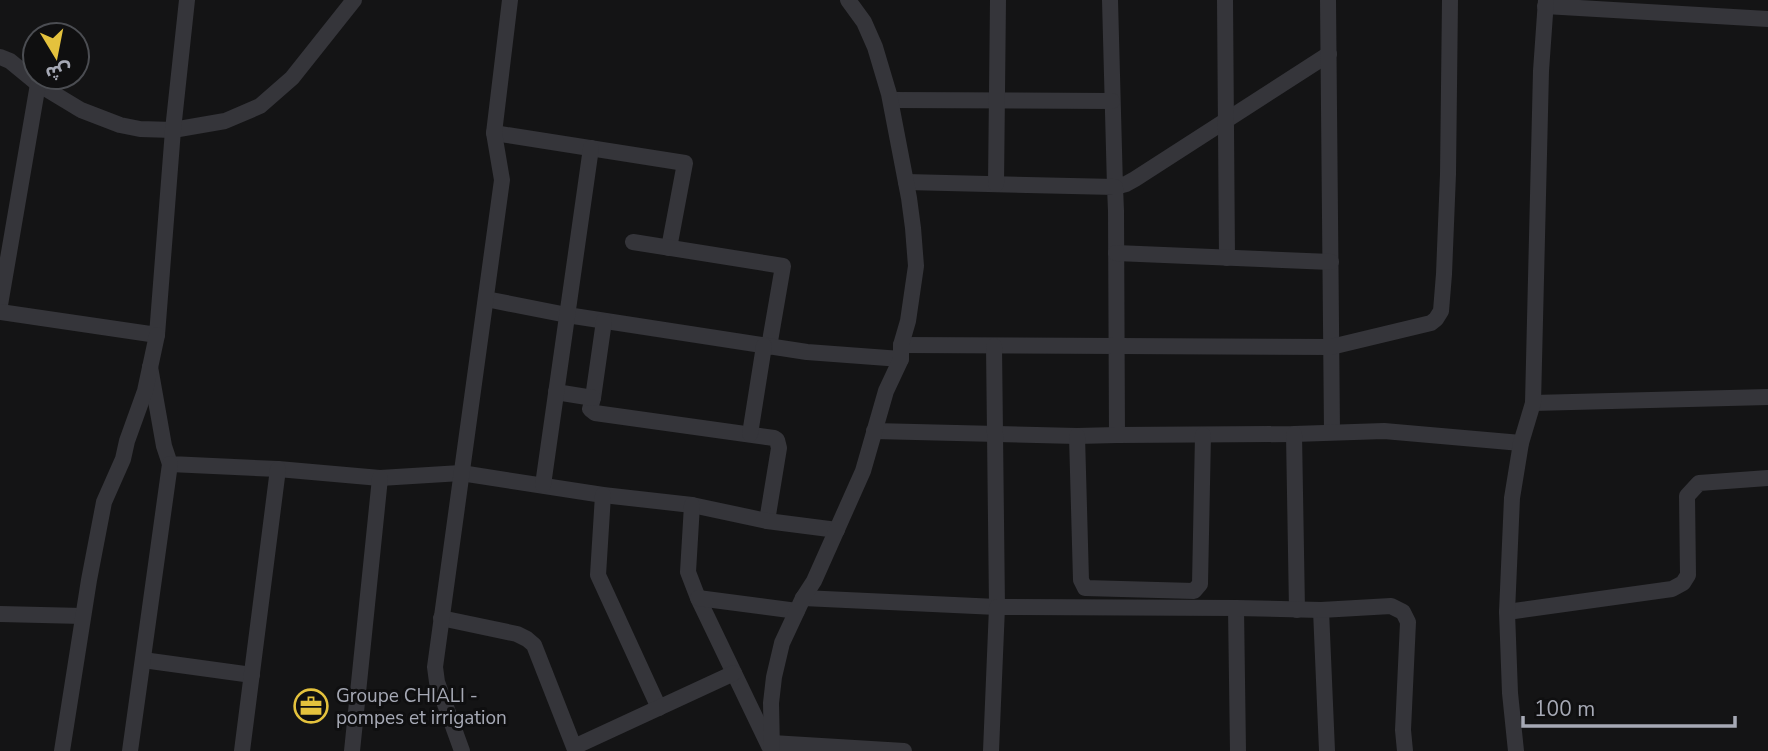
<svg xmlns="http://www.w3.org/2000/svg" width="1768" height="751" font-family="'Nunito Sans','Noto Sans Arabic',sans-serif">
  <style>
    .lines { fill: none; stroke-linecap: round; stroke-linejoin: round }
    .minor { stroke: #35353a; stroke-width: 16 }
    .labels { text-anchor: middle; stroke-width: 6; stroke-linejoin: round; paint-order: stroke }
    .poi-label { font-size: 19px; fill: #a6a9b5; stroke: #0f0f10; text-anchor: start }
  </style>
  <rect width="100%" height="100%" fill="#141415"/>
  <g class="lines">
    <!-- minor -->
    <g class="minor">
      <path d="M1110 0 1115 187 1126 184 1135 179 1329 54"/>
      <path d="M1225 0 1227 258"/>
      <path d="M1328 0 1332 432"/>
      <path d="M1545 6 1768 19"/>
      <path d="M0 57 10 61 38 84 81 110 120 125 140 129 173 130 225 121 260 106 292 78 354 0"/>
      <path d="M891 100 1112 101"/>
      <path d="M494 133 685 163 669 248"/>
      <path d="M906 182 1115 187 1116 211 1117 435"/>
      <path d="M996 184 998 0"/>
      <path d="M633 242 783 266 769 347"/>
      <path d="M1116 253 1331 262"/>
      <path d="M486 299 567 315 807 352 901 359"/>
      <path d="M0 305 38 84"/>
      <path d="M0 312 157 335 173 130 187 0"/>
      <path d="M604 321 593 398 590 409 595 413 774 438 777 440 779 448 767 521"/>
      <path d="M901 345 1331 347 1431 323 1436 319 1441 311 1444 274 1448 174 1450 0"/>
      <path d="M150 367 164 446 170 464 278 469 380 478 461 473 603 495 692 505 767 521 837 530"/>
      <path d="M556 392 593 398"/>
      <path d="M1533 403 1768 397"/>
      <path d="M874 431 1077 436 1117 435 1294 434 1384 431 1521 443"/>
      <path d="M750 434 764 346"/>
      <path d="M1294 434 1297 610"/>
      <path d="M1077 436 1081 580 1085 588 1194 591 1200 584 1203 435"/>
      <path d="M543 485 591 148"/>
      <path d="M603 495 598 575 659 708"/>
      <path d="M692 505 688 572 698 598 769 746"/>
      <path d="M698 598 797 611"/>
      <path d="M803 598 997 607 994 346"/>
      <path d="M1236 608 1238 751"/>
      <path d="M1321 610 1327 751"/>
      <path d="M1507 612 1672 589 1683 583 1688 575 1687 496 1699 483 1768 478"/>
      <path d="M0 614 83 616"/>
      <path d="M441 618 517 634 527 639 534 645 574 747 734 673"/>
      <path d="M143 660 252 675"/>
      <path d="M772 743 904 751"/>
      <path d="M62 751 89 580 104 502 123 459 127 441 145 391 157 335"/>
      <path d="M130 751 170 464"/>
      <path d="M242 751 278 469"/>
      <path d="M352 751 380 478"/>
      <path d="M462 751 437 682 435 667 502 180 494 133 510 0"/>
      <path d="M772 751 771 703 774 677 782 643 803 598 814 581 863 471 886 391 901 359V345L908 321 916 266 913 228 909 198 889 94 875 47 864 22 848 0"/>
      <path d="M991 751 997 607 1236 608 1321 610 1391 606 1403 612 1408 622 1403 730 1405 751"/>
      <path d="M1516 751 1510 693 1507 612 1512 498 1521 443 1533 403 1541 71 1546 0"/>
    </g>
  </g>
  <!-- icons -->
  <defs>
    <symbol id="office-ring" viewBox="-11 -11 22 22"><circle r="9.5" fill="#0f0f10" stroke="#e4c23d" stroke-width="1.5"/><path d="M-6-3h4V-5.5h4V-3h4V5H-6ZM-1-4.5V-3h2v-1.5ZM-6 0V1H6V0Z" fill="#e4c23d"/></symbol>
  </defs>
  <g fill-rule="evenodd">
    <use href="#office-ring" x="292" y="687" width="38" height="38"/>
  </g>
  <g class="labels">
    <!-- poi labels -->
    <g class="poi-label">
      <text x="336" y="702">Groupe CHIALI -<tspan x="336" dy="22">pompes et irrigation</tspan></text>
    </g>
  </g>
  <!-- north arrow -->
  <g transform="translate(56 56) rotate(170)"><circle r="33" fill="#0f0f10" stroke="#4b4d52" stroke-width="2"/>
  <path d="M0-5L12 26L0 18L-12 26Z" fill="#e4c23d"/>
  <text y="-10" font-size="19" font-weight="bold" text-anchor="middle" fill="#a6a9b5">ش</text>
  </g>
  <!-- scale -->
  <path d="M1523 716v10h212v-10" fill="none" stroke="#a6a9b5" stroke-width="3.5"/>
  <text x="1534" y="716" font-size="21" fill="#a6a9b5" stroke="#0f0f10" stroke-width="5" paint-order="stroke">100 m</text>
</svg>
